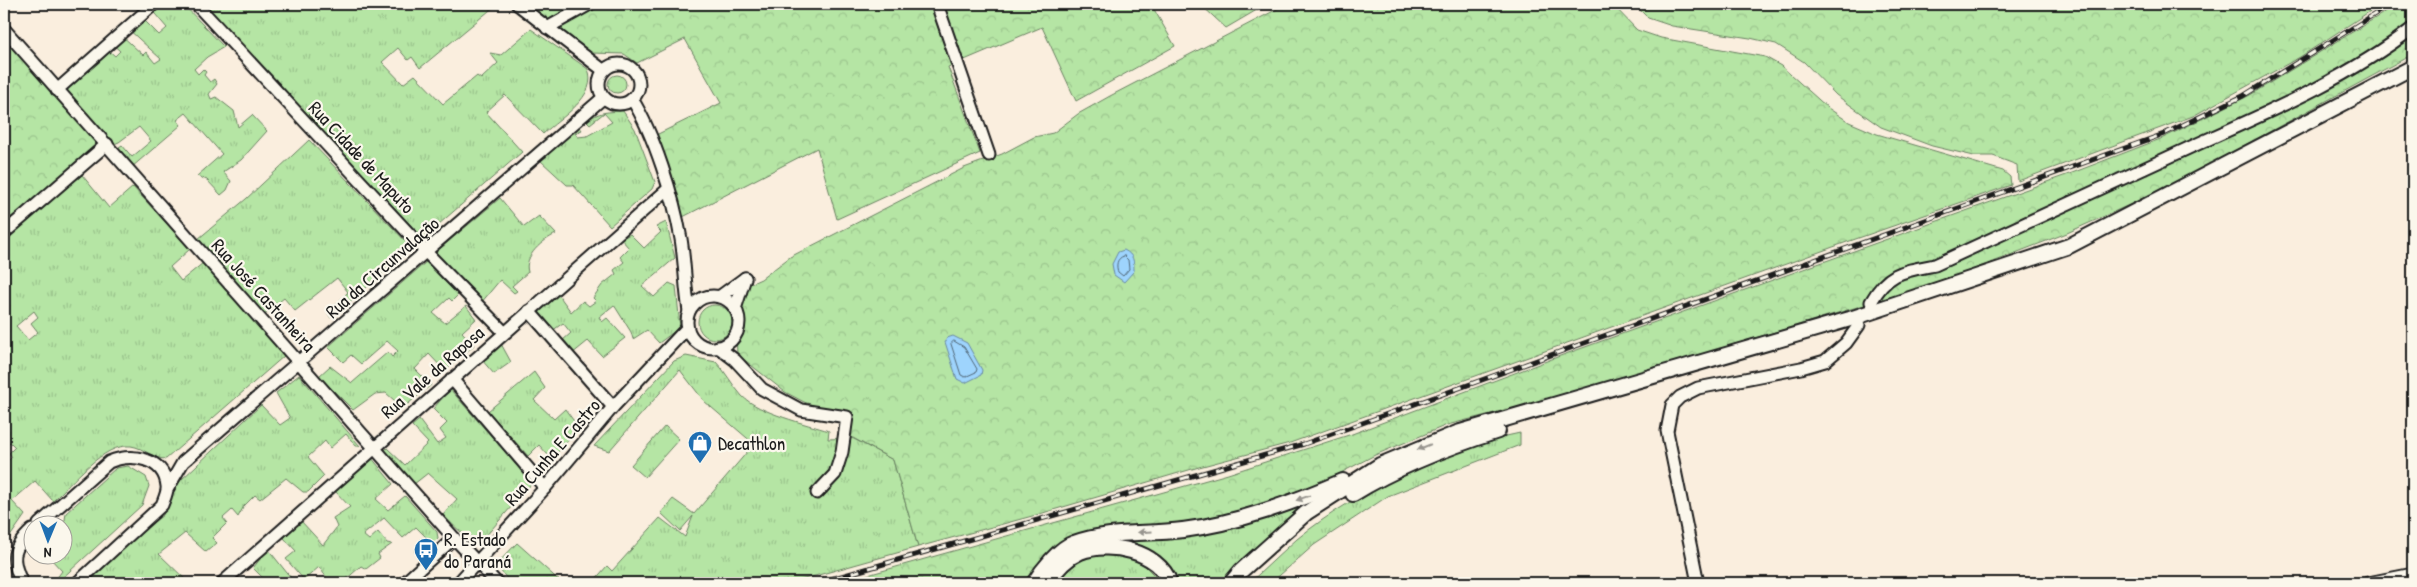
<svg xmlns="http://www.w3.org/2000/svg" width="2417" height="587" font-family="'Patrick Hand',sans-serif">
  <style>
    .grass { fill: url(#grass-tufts); stroke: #688060; fill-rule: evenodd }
    .forest { fill: url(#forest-crowns); stroke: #688060 }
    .water { fill: #9ed4fd; stroke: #6a8aa3 }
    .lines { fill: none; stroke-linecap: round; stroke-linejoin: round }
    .shore { stroke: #506676; stroke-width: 1 }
    .minor-casing { stroke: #1c1c1c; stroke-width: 15 }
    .major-casing { stroke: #1c1c1c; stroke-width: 18 }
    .minor { stroke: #fbf7ec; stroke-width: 11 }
    .major { stroke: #fbf7ec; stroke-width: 14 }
    .rail-casing { stroke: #1c1c1c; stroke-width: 5 }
    .rail { stroke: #fbf7ec; stroke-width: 3; stroke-dasharray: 9; stroke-linecap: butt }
    .oneway { fill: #97948e }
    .labels { text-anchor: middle; stroke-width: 4.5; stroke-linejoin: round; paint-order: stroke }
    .street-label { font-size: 19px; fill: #1c1c1c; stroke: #fbf7ec }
    .poi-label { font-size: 19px; fill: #1c1c1c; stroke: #fbf7ec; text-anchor: start }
  </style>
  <defs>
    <pattern id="grass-tufts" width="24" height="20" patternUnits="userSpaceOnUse" patternTransform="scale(1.25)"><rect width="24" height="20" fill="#b5e5a4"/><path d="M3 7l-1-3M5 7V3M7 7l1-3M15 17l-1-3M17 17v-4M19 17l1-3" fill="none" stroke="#9bc48d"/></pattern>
    <pattern id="forest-crowns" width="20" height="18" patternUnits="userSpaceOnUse" patternTransform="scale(1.25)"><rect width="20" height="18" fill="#b5e5a4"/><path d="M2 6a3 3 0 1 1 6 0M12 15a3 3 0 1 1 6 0" fill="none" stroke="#9bc48d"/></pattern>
  </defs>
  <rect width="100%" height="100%" fill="#faeede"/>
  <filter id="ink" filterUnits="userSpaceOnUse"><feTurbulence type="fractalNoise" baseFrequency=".02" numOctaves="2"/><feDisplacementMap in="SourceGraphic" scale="10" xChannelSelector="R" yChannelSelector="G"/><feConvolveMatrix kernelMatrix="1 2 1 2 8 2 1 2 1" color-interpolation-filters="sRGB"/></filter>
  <g filter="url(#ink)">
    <!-- grass -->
    <g class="grass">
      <path d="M155 4H183L224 47 207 57 194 69 198 74 203 69 206 72 204 75 210 82 214 79 217 84 209 94 211 99 216 97 234 111 238 127 252 115 267 131 241 160 223 172 231 181 227 190 221 195 207 180 197 176 222 154 186 113 177 120 181 125 132 167 113 151 122 145 132 157 151 141 139 127 119 142 109 146 57 90 105 47 115 56 120 51 111 43 120 34 143 55 146 52 155 63 161 59 127 28 144 20 159 35 167 28 150 8Z"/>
      <path d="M203 4H493L495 6 420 68 412 57 408 60 398 48 382 62 403 84 415 75 443 104 477 76 481 79 498 63 490 53 501 55 531 29 588 69C599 96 560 118 543 134L505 95 486 112 522 152 423 238Z"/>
      <circle cx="617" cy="84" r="9"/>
      <path d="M623 111 635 129 655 182 652 189 610 226 573 185H567L541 161 579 126 582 130 575 133 578 137 587 136 612 122 604 113 590 124 587 121C598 111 609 112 623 111Z"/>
      <path d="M309 140 412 248 331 318 328 313 348 292 337 278 295 311 284 298 264 314 198 239 246 199Z"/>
      <path d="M82 175 109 208 133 187 190 249 170 267 181 281 203 263 284 356 166 459C152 459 145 448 131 446 104 443 72 483 53 501L35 481 12 501 25 515 7 541 4 538V465L12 457 9 453 15 447 10 442 4 447V265L7 262 4 258V239ZM34 311 38 317 31 323 38 332 28 340 16 326Z"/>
      <path d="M500 198 524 227 539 216 556 234C543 240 523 256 528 272L512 286 517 291 514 293 500 280 481 303 435 253Z"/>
      <path d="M666 222 675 258 642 286 654 297 669 283 676 286 680 327 659 343 647 330 633 339 631 332 614 305 599 317 602 322 607 318 625 338 602 356 588 341 572 354 562 341 571 333 563 323 552 331 536 312 558 294 571 312 583 301 589 306 596 301 593 298 602 285 616 274 614 270 624 262 620 257 629 248 621 239 630 234 644 248 661 232 656 227Z"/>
      <path d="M426 262 458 295 452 301 449 298 433 313 445 323 466 306 476 319 462 332 474 345 445 371 429 354 415 369 431 385 403 408 386 393 375 394 353 410 319 376 330 366 352 383 388 352 392 357 398 351 387 341 361 364 351 355 343 362 328 347Z"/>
      <circle cx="715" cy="322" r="17"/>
      <path d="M500 342 511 362 494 374 481 359Z"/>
      <path d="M686 356 716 362C726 372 732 385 742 396 759 413 806 424 829 431L828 439 852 438 893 460 918 547 790 583H592L607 566 612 571 660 518 685 537 693 516 680 531 661 513 673 499 694 514 754 444 704 401 680 370 609 451 594 446 674 361Z"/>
      <path d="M534 372 545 388 534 400 554 419 565 409 579 428 557 453 548 455 539 445 528 456 488 411Z"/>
      <path d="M299 375 360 446H356L346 434 330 448 325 441 308 457 324 476 308 492H303L286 478 260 499 255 495 244 506 238 517 232 510 223 518 227 523 212 538 217 543 206 552 185 533 159 554 189 583H84L137 535 163 515 172 493 181 480 261 405 280 425 290 418 276 393Z"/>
      <path d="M450 389 532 483 485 537C466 542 456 527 443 515L457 499 428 473 414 484 384 451 387 448 405 465 428 443 412 426 419 420 437 444 446 438 440 430 447 423 433 409Z"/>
      <path d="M665 426 679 439 645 477 631 465Z"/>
      <path d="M1520 433V445L1388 496 1314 545 1271 583H1249C1265 569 1281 553 1297 539 1356 491 1446 448 1520 433Z"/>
      <path d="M371 457 393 484 376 499 388 510 405 496 437 532 438 538 420 556 414 551 429 540 416 527 403 538 384 518 363 535 369 540 378 532 387 543 392 544 378 554 380 558 366 569 361 566 342 583H321L327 578 319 567 304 580 286 559 296 551 284 538 301 521 323 545 337 527 333 518 350 507 335 491Z"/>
      <path d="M128 466 146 477 149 486 142 505 58 582 53 583 62 571 51 559 57 555 62 554V524H60L65 520 66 513 116 468Z"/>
      <path d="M1307 505 1256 547 1221 583H1176C1172 565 1144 543 1126 541 1121 540 1115 541 1110 542L1160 538Z"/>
      <path d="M517 543 562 583H511L498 568 497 564Z"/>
      <path d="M268 549 295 583H255L263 578 253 568Z"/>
      <path d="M1111 551 1142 563 1162 583H1056C1073 562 1084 557 1111 551Z"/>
    </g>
    <!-- forest -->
    <g class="forest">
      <path d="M522 4H1151L1175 46 1076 101 1042 27 948 67 980 153 837 219 817 148 679 219 654 136 721 103 685 39 637 63 624 54 592 53Z"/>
      <path d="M1200 4H1267L1226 28Z"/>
      <path d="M1287 4H1612L1637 30 1661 38 1765 57 1781 66 1828 108 1849 122 1877 134 2003 171 2010 177 2011 185 1847 242 1290 443 1199 467 1036 515 918 547 893 460 853 438H844L847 417 804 402 785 392 737 354 736 334 741 325 738 295 743 287 761 279 790 257 964 168 1002 154 1034 137 1053 133 1078 114 1110 96Z"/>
      <path d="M1634 4H2381L2300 57 2193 116 2018 181 2017 165 1993 156H1974L1932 146 1881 127 1836 95 1804 62 1776 44 1750 38 1672 26 1648 18Z"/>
      <path d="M2398 4H2413V54L2160 191 2067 233 1943 281 1663 366 1550 399 1447 425 1375 455 1300 494 1210 521 1135 529 1027 583H839L1228 474 1352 434 1560 356 2072 173 2163 138 2250 95Z"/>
      <path d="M4 38 99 146 59 183 4 222Z"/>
    </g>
    <!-- water -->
    <g class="water">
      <path d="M1124 250C1134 255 1134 261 1134 271L1124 282 1114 275 1112 264 1118 252Z"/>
      <path d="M953 336 967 343 982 370 981 375 965 383 957 379 945 342 947 338Z"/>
    </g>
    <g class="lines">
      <!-- shore -->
      <g class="shore">
        <path d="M1124 256 1128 260 1129 269 1123 276 1118 272C1116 266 1116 258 1124 256Z"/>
        <path d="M954 341 964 347 977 369 976 372 965 377 961 375 951 344Z"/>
      </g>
      <defs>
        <g id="minor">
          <path d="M196 4 426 252 504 332"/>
          <path d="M517 4 603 70"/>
          <path d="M937 4 989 155"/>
          <path d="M547 28 590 4"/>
          <path d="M4 29 454 538 497 583"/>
          <circle cx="619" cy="84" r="20"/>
          <path d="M57 90 154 4"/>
          <path d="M632 99C654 134 674 198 681 239 685 263 685 287 689 311"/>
          <path d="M4 233 107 144"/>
          <circle cx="713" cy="322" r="26"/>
          <path d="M719 297 745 278"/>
          <path d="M1871 302C1888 272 1903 271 1935 265 2021 225 2107 186 2193 146 2269 112 2347 79 2413 28"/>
          <path d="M735 309 745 278"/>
          <path d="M529 311 613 407"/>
          <path d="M718 347 735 360 762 389 801 410 847 417 842 452 835 474 817 493"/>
          <path d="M452 379 545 488"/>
          <path d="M168 488 183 462 604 97"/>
          <path d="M39 524 109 462C131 453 164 457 167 486 168 492 164 499 162 505L77 583"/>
          <path d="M22 583C10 558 12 549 32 530"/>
          <path d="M222 583 668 189"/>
          <path d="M404 583 454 538"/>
          <path d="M458 583 545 488 613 407 687 328"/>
          <path d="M1698 583 1667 431 1672 405 1680 397 1698 388 1801 368 1825 361 1846 343 1859 325"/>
          <path d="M2368 583 2413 574"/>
        </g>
        <g id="major">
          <path d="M1353 494C1398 466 1448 447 1498 431"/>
          <path d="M1034 583C1042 570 1059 548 1074 543 1109 530 1146 535 1183 530 1238 523 1292 503 1343 481"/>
          <path d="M1047 583C1055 571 1066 558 1080 552 1109 541 1158 550 1170 583"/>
          <path d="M1231 583 1241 571 1306 513 1380 465 1457 433 1850 319 2069 246 2413 67"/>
        </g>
      </defs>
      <!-- minor casing -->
      <use href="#minor" class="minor-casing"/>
      <!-- major casing -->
      <use href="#major" class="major-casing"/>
      <!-- minor -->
      <use href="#minor" class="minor"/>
      <!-- major -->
      <use href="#major" class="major"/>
      <defs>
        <path id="rail" d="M817 583 1304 444 2164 134 2243 96 2391 4"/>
      </defs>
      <!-- rail casing -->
      <use href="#rail" class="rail-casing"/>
      <!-- rail -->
      <use href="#rail" class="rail"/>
    </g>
    <!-- one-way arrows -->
    <defs><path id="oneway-solid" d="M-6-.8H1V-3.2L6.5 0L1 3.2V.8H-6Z" transform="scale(1.25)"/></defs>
    <g class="oneway">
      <use href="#oneway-solid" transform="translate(1424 447) rotate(158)"/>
      <use href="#oneway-solid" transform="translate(1303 498) rotate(160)"/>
      <use href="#oneway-solid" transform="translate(1145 532) rotate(177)"/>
    </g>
  </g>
  <!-- icons -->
  <defs>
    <symbol id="shop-pin" viewBox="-11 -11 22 30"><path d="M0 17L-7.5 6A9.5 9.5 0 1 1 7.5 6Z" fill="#1f6fb2" stroke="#fbf7ec"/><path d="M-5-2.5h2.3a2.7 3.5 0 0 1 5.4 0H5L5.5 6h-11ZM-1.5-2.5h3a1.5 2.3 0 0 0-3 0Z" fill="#fff"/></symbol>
    <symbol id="bus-pin" viewBox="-11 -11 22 30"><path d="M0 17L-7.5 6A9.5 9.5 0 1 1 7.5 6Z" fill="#1f6fb2" stroke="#fbf7ec"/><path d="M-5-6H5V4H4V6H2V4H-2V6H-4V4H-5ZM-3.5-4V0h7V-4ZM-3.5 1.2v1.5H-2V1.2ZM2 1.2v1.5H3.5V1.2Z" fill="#fff"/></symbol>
  </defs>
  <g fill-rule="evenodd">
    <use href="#shop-pin" x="686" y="429" width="28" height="38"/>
    <use href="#bus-pin" x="412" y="536" width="28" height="38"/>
  </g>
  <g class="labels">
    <!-- street labels -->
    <g class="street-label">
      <text transform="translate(362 157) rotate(47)" y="7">Rua Cidade de Maputo</text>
      <text transform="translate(382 267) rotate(-41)" y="7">Rua da Circunvalação</text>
      <text transform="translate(264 295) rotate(48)" y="7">Rua José Castanheira</text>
      <text transform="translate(432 372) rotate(-41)" y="7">Rua Vale da Raposa</text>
      <text transform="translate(552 452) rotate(-49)" y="7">Rua Cunha E Castro</text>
    </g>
    <!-- poi labels -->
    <g class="poi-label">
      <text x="718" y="450">Decathlon</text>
      <text x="444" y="546">R. Estado<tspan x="444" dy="22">do Paraná</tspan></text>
    </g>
  </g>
  <!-- margin -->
  <rect width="2417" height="587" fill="none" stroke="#fbf7ec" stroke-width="20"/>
  <rect x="10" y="10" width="2397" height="567" fill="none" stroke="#1c1c1c" stroke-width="2" filter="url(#ink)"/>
  <!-- north arrow -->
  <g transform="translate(48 540) rotate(181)"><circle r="24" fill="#fbf7ec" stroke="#a29f99"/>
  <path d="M0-4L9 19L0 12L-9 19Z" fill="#1f6fb2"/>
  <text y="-8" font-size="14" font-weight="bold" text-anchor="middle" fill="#1c1c1c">N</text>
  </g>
</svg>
